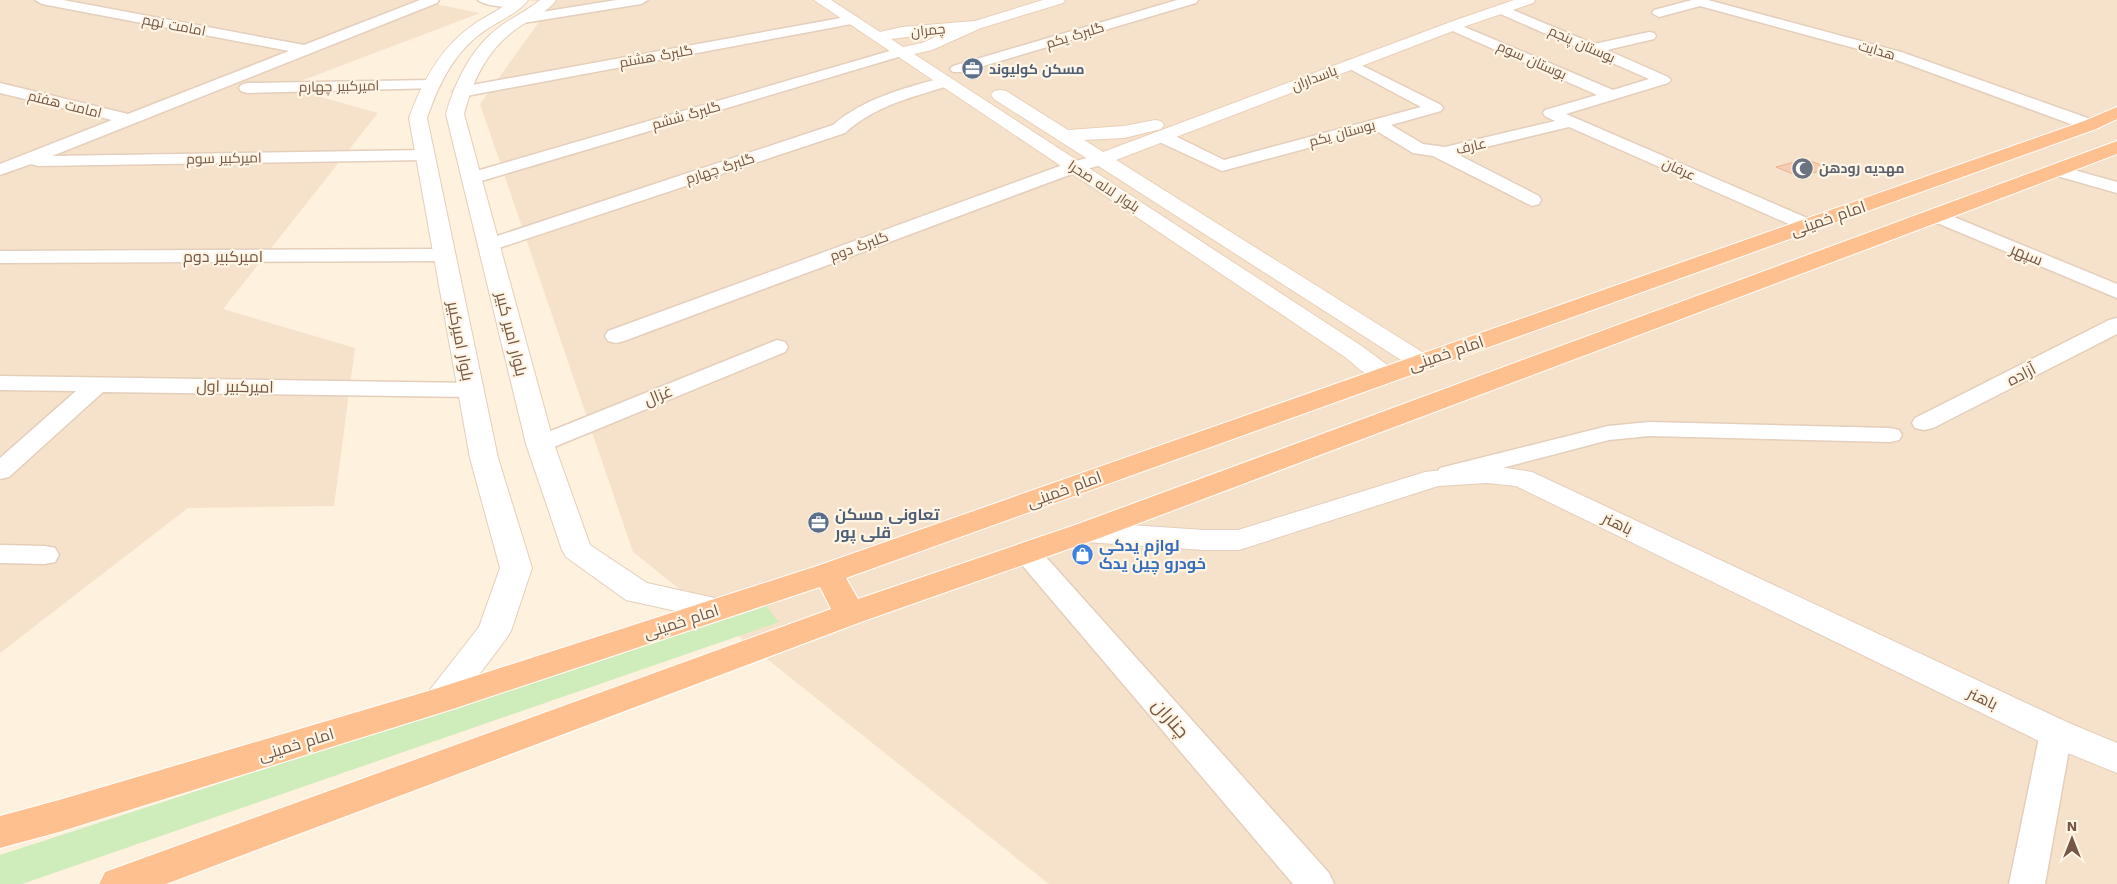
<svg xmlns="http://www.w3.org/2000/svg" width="2117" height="884" font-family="'Work Sans',Cairo,sans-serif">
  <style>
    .residential { fill: #f6e2cb }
    .green { fill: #cfecbb }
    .building { fill: #f6cdb2; stroke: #eab391 }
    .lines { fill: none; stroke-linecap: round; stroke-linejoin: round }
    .minor-casing { stroke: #e4cebc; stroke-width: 3 }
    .tertiary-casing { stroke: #e4cebc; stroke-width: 2 }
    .secondary-casing { stroke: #eacfb8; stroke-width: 2 }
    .trunk-casing { stroke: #fff; stroke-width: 2 }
    .minor { fill: #fff; fill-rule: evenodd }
    .tertiary { fill: #fff; fill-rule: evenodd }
    .secondary { fill: #fff; fill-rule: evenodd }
    .trunk { fill: #ffc090; fill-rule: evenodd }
    .labels { text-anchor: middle; stroke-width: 4.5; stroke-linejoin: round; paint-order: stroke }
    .far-street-label { font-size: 14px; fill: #755544; stroke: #fff5e5 }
    .far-service-label { font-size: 14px; font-weight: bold; fill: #4e5e75; stroke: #fff5e5; text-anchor: start }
    .far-worship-label { font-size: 14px; font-weight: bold; fill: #5b616d; stroke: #fff5e5; text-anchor: start }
    .street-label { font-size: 16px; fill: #755544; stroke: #fff5e5 }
    .service-label { font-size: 16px; font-weight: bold; fill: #4e5e75; stroke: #fff5e5; text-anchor: start }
    .shop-label { font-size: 16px; font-weight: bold; fill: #366cbe; stroke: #fff5e5; text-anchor: start }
    .near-street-label { font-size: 19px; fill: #755544; stroke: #fff5e5 }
  </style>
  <rect width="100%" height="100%" fill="#fef1dd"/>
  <!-- residential -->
  <g class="residential">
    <path d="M0 0H416L480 13 285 87 378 113 223 309 355 348 334 506 188 508 0 653Z"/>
    <path d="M527 0H2117V884H1049L633 552 480 104 552 4Z"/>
  </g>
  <!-- green -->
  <path class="green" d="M766 606 779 622 22 884H0V855Z"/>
  <!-- building -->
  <path class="building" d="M1805 159 1829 168 1800 177 1776 167Z"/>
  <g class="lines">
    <defs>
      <g id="minor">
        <path d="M35 0H63L304 45 420 0H439L437 3 52 156 425 150 431 151 434 155 431 159 425 160 38 166 31 164 0 175V164L112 120 0 93V83L128 114 289 51 42 4Z"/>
        <path d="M478 0H516L523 4C517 10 484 6 478 0Z"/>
        <path d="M616 0H648L641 4 523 23 516 19 523 15Z"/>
        <path d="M1177 0H1198L1196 3 963 72H953L950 69 953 66Z"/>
        <path d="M1692 0H1708L1901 52 2096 121 2098 125 2096 129H2084L1891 58 1700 6 1659 17 1652 13 1654 10Z"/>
        <path d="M1501 5 1594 44 1649 32 1654 33 1656 36 1654 39 1607 50 1668 77 1671 80 1668 83 1566 114 1814 221 1817 225 1814 229 1807 231 1800 229 1569 127 1457 154 1539 196 1541 200 1539 204 1532 206 1433 156 1413 153 1375 130 1222 171 1155 140 1153 136 1155 132H1167L1224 160 1421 107 1346 67 1344 64 1346 61 1351 60 1441 105 1443 108 1441 111 1391 125 1423 144 1445 147 1555 121 1545 116 1543 113 1545 110 1597 95 1448 29 1446 26 1453 22 1613 90 1649 79 1496 12 1494 9Z"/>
        <path d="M852 16 857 17 859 20 857 23 461 97 455 95 453 92 455 89 461 87Z"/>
        <path d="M900 48 905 49 907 52 905 55 478 182 472 183 466 182 463 178 466 174Z"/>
        <path d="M946 77 951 79 954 82 951 85C914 97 875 105 845 133L496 249 489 251 482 249 479 245 482 241 833 125C864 98 907 87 946 77Z"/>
        <path d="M432 80 437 82 440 85 437 88 247 93 241 91 239 88 241 85 247 83Z"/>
        <path d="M1102 154 1108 155 1111 159 1108 163 1080 171 624 341 616 343 608 341 605 336 608 331 1068 163Z"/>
        <path d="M2056 165 2117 182V193L2050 174 2047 170 2050 166Z"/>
        <path d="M1937 210 2117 284V298L1930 220 1928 216 1930 212Z"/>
        <path d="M445 249 452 251 455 255 452 259 445 261 0 263V251Z"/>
        <path d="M2117 318V334L1933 428 1924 430 1915 428 1912 423 1915 418 2109 320Z"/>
        <path d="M777 340 785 342 788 347 785 352 549 449 540 452 531 449 527 444 531 439Z"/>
        <path d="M0 376 471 383 479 385 483 390 479 395 471 397 103 392 9 477 0 479V458L76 391 0 390Z"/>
        <path d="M1649 422 1890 428 1899 430 1902 435 1899 440 1890 442 1649 436 1609 440 1449 482 1440 480 1436 474 1440 468 1608 426Z"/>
        <path d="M1026 543 1036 546 1329 873 1334 884H1293L1016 558 1012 552 1016 546Z"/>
        <path d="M0 545 45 546 55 548 59 555 55 562 45 564 0 563Z"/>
        <path d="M2056 720 2068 724 2072 733 2045 884H2009L2040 733 2044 724Z"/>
      </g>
      <g id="tertiary">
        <path d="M512 0H528C519 13 500 20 487 29 455 50 439 83 427 118L498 458 532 568 511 631 506 639 453 709 441 713 429 709 423 700 429 691 479 627 500 568 470 458 409 118C422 82 441 47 473 25 486 16 500 10 512 0Z"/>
        <path d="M540 0H556C548 12 531 19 519 27 488 48 473 79 464 114L554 444 590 545 647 583 728 601 733 609 728 617 717 620 626 600 566 557 562 550 526 444 446 114C455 82 471 49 498 28 511 18 527 11 540 0Z"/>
        <path d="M1487 465 1532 472 2069 723 2117 743V773L2043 743 1516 486 1487 483 1438 486 1239 550H1204L1086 542 1075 539 1071 532 1075 525 1086 522 1204 530H1238L1425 472Z"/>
      </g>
      <g id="secondary">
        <path d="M814 0H831L880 32 902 27 975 21 1043 0H1065L1063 3 981 28 932 50 914 54 1363 347 1394 370 1398 375 1394 380C1374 385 1360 369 1345 357ZM946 32 922 43 903 47 891 39Z"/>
        <path d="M1514 0H1535L1533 3 1466 26 1116 160 1430 357 1434 362 1430 367 1421 370 1412 367 994 99 991 95 994 91 1000 90 1006 91 1068 130 1124 126 1155 120 1161 121 1164 125 1161 129 1124 138 1084 140 1103 152 1456 20Z"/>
      </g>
      <path id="trunk" d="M2117 107V119L2096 129 846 578 858 599 1075 525 2117 141V154L1944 220 1097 539 861 622 166 884H99L105 872 831 609 820 587 453 709 59 832 0 848V816L59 800 435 689 817 566 2084 121Z"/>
    </defs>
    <!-- minor casing -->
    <use href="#minor" class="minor-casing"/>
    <!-- tertiary casing -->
    <use href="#tertiary" class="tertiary-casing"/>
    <!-- secondary casing -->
    <use href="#secondary" class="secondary-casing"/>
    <!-- trunk casing -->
    <use href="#trunk" class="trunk-casing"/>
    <!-- minor -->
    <use href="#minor" class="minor"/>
    <!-- tertiary -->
    <use href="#tertiary" class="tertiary"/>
    <!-- secondary -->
    <use href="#secondary" class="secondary"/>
    <!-- trunk -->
    <use href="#trunk" class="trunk"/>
  </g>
  <!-- icons -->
  <defs>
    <symbol id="office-disc" viewBox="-11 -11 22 22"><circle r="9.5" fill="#5c6f8a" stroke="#fff5e5"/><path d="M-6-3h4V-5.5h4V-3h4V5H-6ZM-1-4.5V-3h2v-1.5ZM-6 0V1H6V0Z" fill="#fff"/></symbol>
    <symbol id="mosque-disc" viewBox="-11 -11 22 22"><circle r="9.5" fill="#6b7280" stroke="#fff5e5"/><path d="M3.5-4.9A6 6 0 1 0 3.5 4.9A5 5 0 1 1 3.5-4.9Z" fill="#fff"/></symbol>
    <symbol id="shop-disc" viewBox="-11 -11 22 22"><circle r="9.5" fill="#3f7fe0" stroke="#fff5e5"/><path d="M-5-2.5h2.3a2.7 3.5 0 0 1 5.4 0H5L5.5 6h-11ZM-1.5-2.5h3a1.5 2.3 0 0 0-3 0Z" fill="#fff"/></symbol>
  </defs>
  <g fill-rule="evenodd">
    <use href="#office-disc" x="960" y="56" width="25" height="25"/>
    <use href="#mosque-disc" x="1790" y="156" width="25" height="25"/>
    <use href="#office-disc" x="806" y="510" width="25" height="25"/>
    <use href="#shop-disc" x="1070" y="542" width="25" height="25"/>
  </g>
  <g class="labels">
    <!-- far-street labels -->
    <g class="far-street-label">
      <text transform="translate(174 25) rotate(11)" y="5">امامت نهم</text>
      <text transform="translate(928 30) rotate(-6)" y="5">چمران</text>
      <text transform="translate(1075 35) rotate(-17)" y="5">گلبرگ یکم</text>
      <text transform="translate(1582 44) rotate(24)" y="5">بوستان پنجم</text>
      <text transform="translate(1877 50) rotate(16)" y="5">هدایت</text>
      <text transform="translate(656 56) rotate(-10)" y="5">گلبرگ هشتم</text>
      <text transform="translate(1532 60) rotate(24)" y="5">بوستان سوم</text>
      <text transform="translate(1314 78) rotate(-21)" y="5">پاسداران</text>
      <text transform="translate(339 86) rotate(-1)" y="5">امیرکبیر چهارم</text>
      <text transform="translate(65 104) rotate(14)" y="5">امامت هفتم</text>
      <text transform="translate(686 115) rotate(-16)" y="5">گلبرگ ششم</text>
      <text transform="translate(1342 133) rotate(-15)" y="5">بوستان یکم</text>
      <text transform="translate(1471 146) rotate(-13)" y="5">عارف</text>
      <text transform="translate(224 158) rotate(-1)" y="5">امیرکبیر سوم</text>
      <text transform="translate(720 168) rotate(-18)" y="5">گلبرگ چهارم</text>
      <text transform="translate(1679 169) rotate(24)" y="5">عرفان</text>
      <text transform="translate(1104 186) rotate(33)" y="5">بلوار لاله صحرا</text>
      <text transform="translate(859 246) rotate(-20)" y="5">گلبرگ دوم</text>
    </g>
    <!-- far-service labels -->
    <g class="far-service-label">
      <text x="989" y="74">مسکن کولیوند</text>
    </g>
    <!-- far-worship labels -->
    <g class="far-worship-label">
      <text x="1819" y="173">مهدیه رودهن</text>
    </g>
    <!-- street labels -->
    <g class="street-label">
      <text transform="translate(1828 218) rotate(-19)" y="6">امام خمینی</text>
      <text transform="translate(2027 254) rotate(23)" y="6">سپهر</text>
      <text x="223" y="262">امیرکبیر دوم</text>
      <text transform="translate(512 334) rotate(76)" y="6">بلوار امیر کبیر</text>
      <text transform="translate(461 341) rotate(79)" y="6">بلوار امیرکبیر</text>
      <text transform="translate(1446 353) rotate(-19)" y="6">امام خمینی</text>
      <text transform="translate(2021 374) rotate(-27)" y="6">آزاده</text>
      <text transform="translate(235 386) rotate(1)" y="6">امیرکبیر اول</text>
      <text transform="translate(658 395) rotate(-22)" y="6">غزال</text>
      <text transform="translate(1064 489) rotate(-20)" y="6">امام خمینی</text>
      <text transform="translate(1618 523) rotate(26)" y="6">باهنر</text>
      <text transform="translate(681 621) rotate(-18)" y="6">امام خمینی</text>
      <text transform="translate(1983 698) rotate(26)" y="6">باهنر</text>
      <text transform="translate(296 744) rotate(-17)" y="6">امام خمینی</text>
    </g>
    <!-- service labels -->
    <g class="service-label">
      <text x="835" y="520">تعاونی مسکن<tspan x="835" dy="18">قلی پور</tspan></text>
    </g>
    <!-- shop labels -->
    <g class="shop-label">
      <text x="1099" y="551">لوازم یدکی<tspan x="1099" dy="18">خودرو چین یدک</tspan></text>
    </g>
    <!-- near-street labels -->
    <g class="near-street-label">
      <text transform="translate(1171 718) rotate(49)" y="7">چناران</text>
    </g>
  </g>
  <!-- north arrow -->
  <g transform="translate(2072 839)" stroke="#fff5e5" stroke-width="4" paint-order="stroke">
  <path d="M0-4L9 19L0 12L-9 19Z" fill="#755544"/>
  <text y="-8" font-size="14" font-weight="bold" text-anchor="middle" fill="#755544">N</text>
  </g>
</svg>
